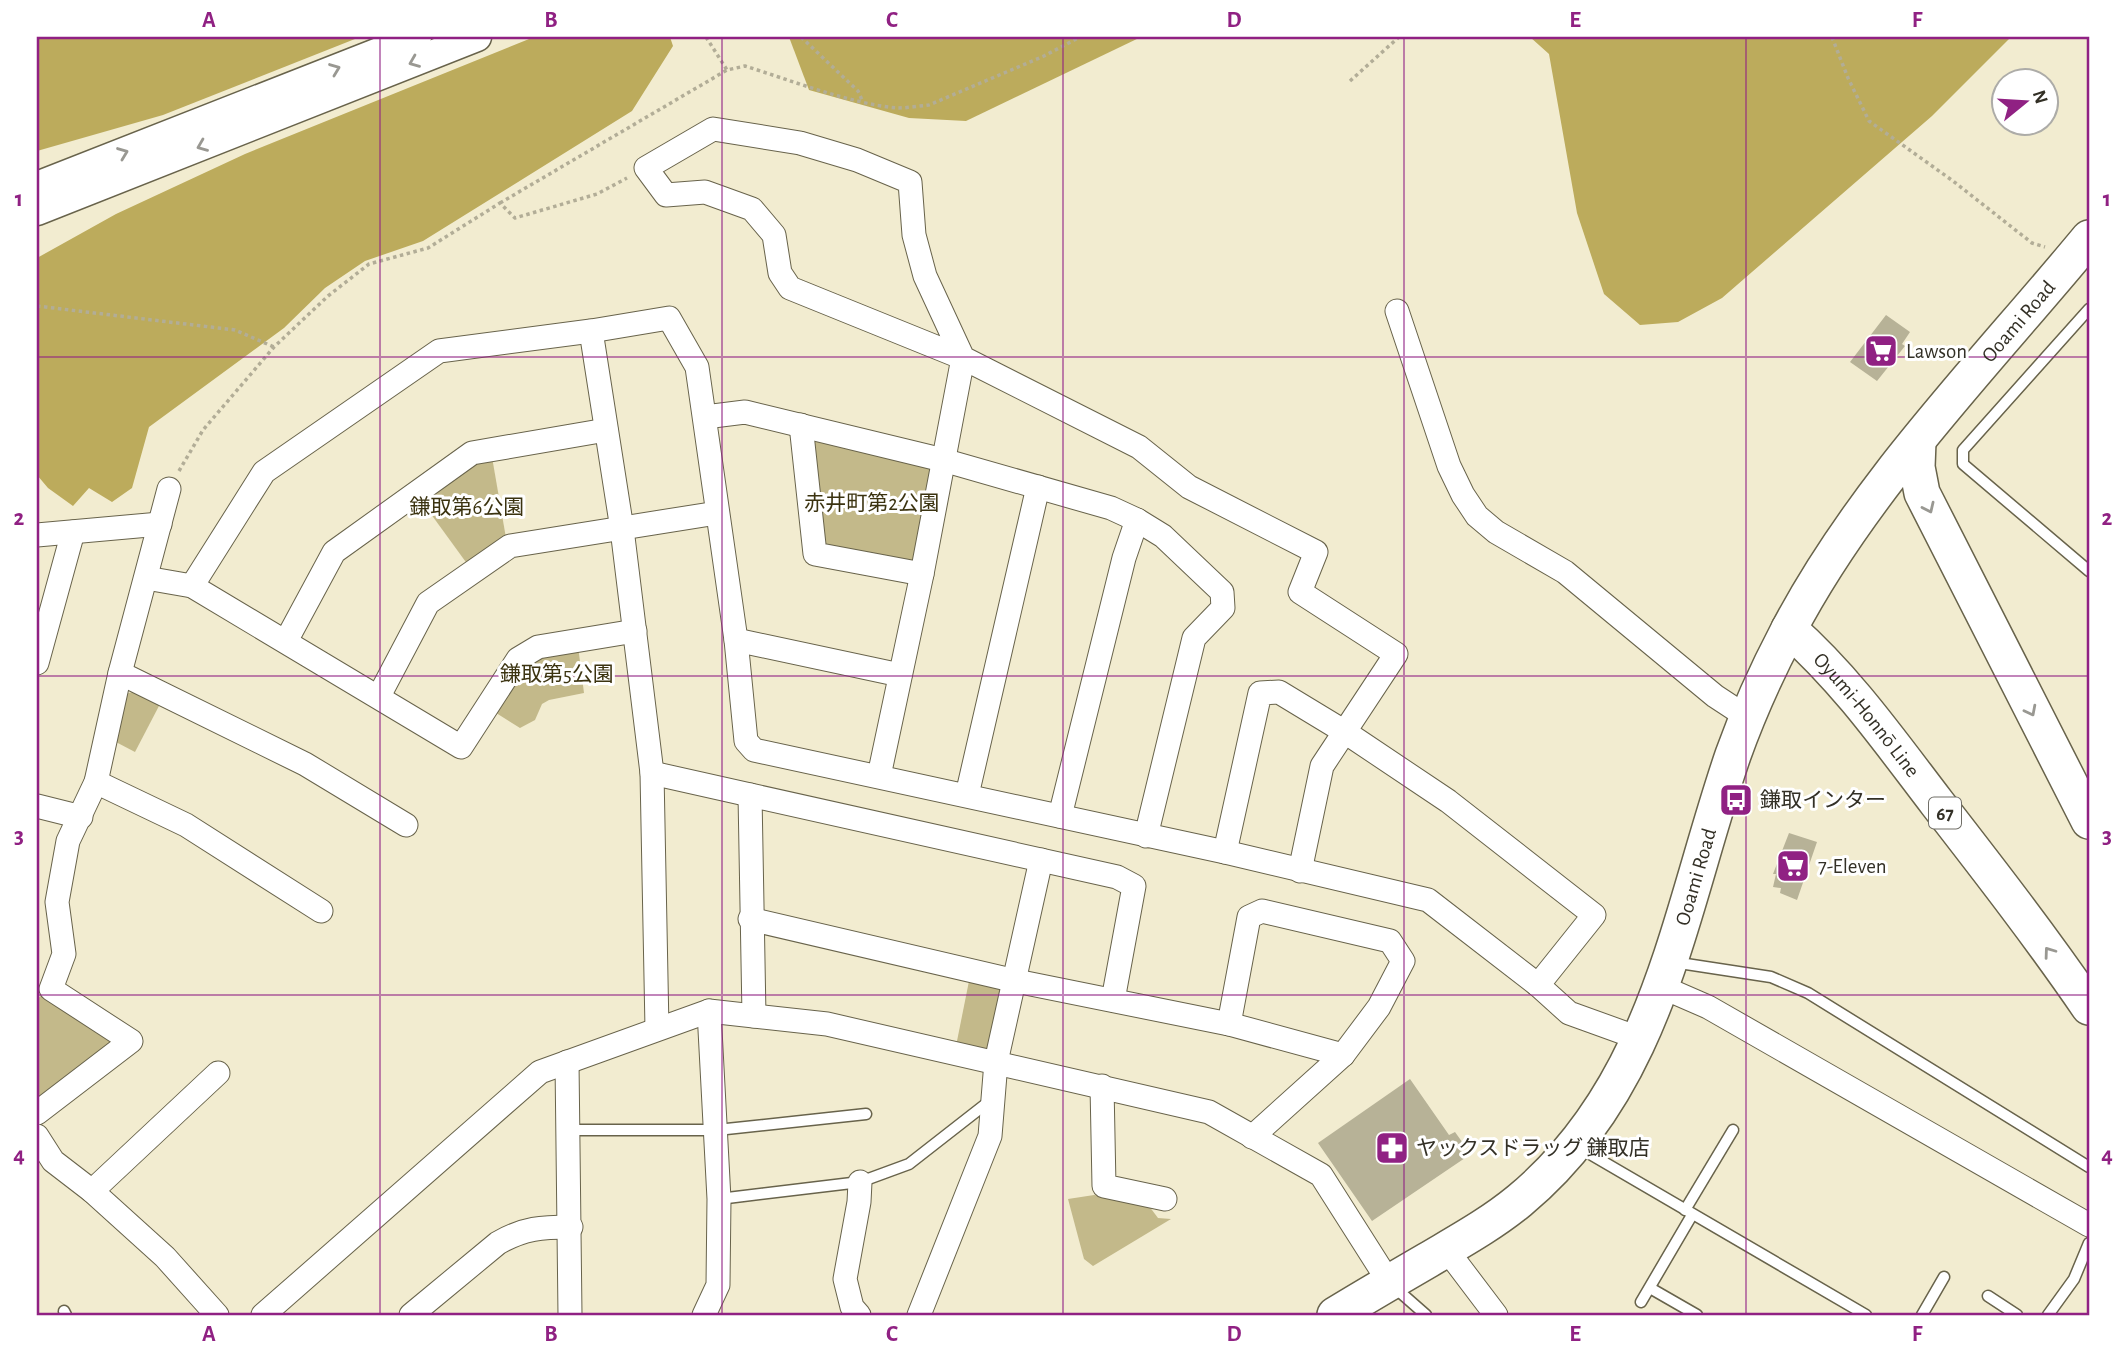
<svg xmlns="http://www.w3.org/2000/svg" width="2126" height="1352" font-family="'Alegreya Sans','Noto Sans JP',sans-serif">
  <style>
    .green { fill: #c3b98a }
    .forest { fill: #bcab5c }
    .building { fill: #b7b297 }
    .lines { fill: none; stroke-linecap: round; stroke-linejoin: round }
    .service-casing { stroke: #68634b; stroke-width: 13 }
    .minor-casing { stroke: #68634b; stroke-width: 25 }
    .tertiary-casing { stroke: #68634b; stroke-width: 31 }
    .primary-casing { stroke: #68634b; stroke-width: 38 }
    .path { stroke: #b2ad97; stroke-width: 3.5; stroke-dasharray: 3.5 3.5; stroke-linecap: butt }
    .service { stroke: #fff; stroke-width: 10 }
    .minor { stroke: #fff; stroke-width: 23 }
    .tertiary { stroke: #fff; stroke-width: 28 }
    .primary { stroke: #fff; stroke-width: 35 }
    .oneway { stroke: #999892 }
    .grid { fill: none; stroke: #902183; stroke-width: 2; stroke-opacity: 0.55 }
    .labels { text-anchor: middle; stroke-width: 6; stroke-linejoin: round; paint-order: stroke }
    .shield { fill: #fff; stroke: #706e67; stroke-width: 2 }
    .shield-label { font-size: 19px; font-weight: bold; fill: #333026 }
    .street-label { font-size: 21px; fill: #333026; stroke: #fff }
    .poi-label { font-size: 21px; fill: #333026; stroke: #fff; text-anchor: start }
    .park-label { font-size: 21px; fill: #3b3310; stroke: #fff }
    .neatline { fill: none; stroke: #902183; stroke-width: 2.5 }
    .grid-label { font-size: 23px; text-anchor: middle; font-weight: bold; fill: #902183 }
  </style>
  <rect width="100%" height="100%" fill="#f2ecd0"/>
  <!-- green -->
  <g class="green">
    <path d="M815 434 933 466 916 565 824 545 807 439Z"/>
    <path d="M492 457 506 538 468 565 420 499 476 460Z"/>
    <path d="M578 646 584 693 549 700 542 704 535 720 520 728 493 711 523 664Z"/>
    <path d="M136 691 160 704 135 752 114 741 125 694Z"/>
    <path d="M970 976 1006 989 993 1046 984 1051 956 1046Z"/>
    <path d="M42 995 114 1040 37 1099V999Z"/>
    <path d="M1094 1195 1146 1202 1158 1218 1171 1219 1093 1266 1084 1259 1068 1199Z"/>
  </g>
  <!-- forest -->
  <g class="forest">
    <path d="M37 37H360L163 115 37 151Z"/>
    <path d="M534 37H670L673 46 632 111 423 241 365 261 325 288 284 328 149 427 132 488 112 502 89 488 73 506 48 488 37 475V258L116 214 245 154Z"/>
    <path d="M789 37H1141L966 121 909 118 809 90Z"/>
    <path d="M1530 37H2011L1932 116 1722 298 1678 322 1640 325 1604 294 1577 213 1549 54Z"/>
  </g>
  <!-- building -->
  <g class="building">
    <path d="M1886 315 1910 332 1902 344 1905 346 1877 381 1850 362Z"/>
    <path d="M1789 833 1817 842 1797 900 1780 893 1781 888 1773 887 1776 874H1773Z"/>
    <path d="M1410 1079 1449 1135 1455 1132 1465 1146 1461 1150 1465 1158 1372 1221 1318 1143Z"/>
  </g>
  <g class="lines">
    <defs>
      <g id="service">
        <path d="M2089 309 1963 450V464L2089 571"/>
        <path d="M1673 962 1771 977 1808 993 2089 1167"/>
        <path d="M569 1130H717L866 1114"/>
        <path d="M1578 1147 1866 1315"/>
        <path d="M719 1199 860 1182 909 1164 991 1100"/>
        <path d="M1685 1210 1733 1130"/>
        <path d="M1393 1286 1426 1315"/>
        <path d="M1650 1288 1697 1315"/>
        <path d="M1988 1296 2017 1315"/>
        <path d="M1641 1302 1692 1215"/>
        <path d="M64 1311 66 1315"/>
        <path d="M1922 1315 1944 1277"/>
        <path d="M2048 1315 2074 1279 2089 1243"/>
      </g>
      <g id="minor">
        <path d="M1397 311 1449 466 1463 495 1477 516 1496 532 1565 572 1715 696 1747 717"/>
        <path d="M591 331 622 529 652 773 657 1029"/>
        <path d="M705 417 745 412 943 460 1111 508 1137 520 1163 536 1222 592 1223 608 1194 638 1146 836"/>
        <path d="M801 425 815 554 922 574"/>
        <path d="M37 535 160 524"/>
        <path d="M146 578 192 586 461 747 518 659 538 647 635 631"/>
        <path d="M192 586 264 472 439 351 591 331 669 318 697 367 736 640 746 741 754 750 1225 852 1428 900 1538 985 1569 1013 1641 1039"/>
        <path d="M736 640 900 675"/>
        <path d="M286 641 334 552 472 453 606 430"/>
        <path d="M37 663 73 532"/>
        <path d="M120 673 305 764 406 825"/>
        <path d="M379 696 428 603 510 546 717 513"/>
        <path d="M652 773 750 795"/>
        <path d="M879 776 922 574 963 358 925 276 914 235 910 182 857 160 800 143 713 129 646 168 666 195 705 192 752 209 774 235 780 273 790 288 963 358 1139 447 1189 487 1316 552 1300 592 1396 654 1322 766 1300 871"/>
        <path d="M96 782 186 825 321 911"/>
        <path d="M967 795 1038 487"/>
        <path d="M37 806 81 817"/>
        <path d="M1060 816 1124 558 1137 520"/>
        <path d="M1225 852 1260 693 1279 692 1345 732 1448 801 1594 915 1538 985"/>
        <path d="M750 919 1016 981 1229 1024 1343 1055"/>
        <path d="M1662 987 1708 1007 2089 1225"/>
        <path d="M754 1016 750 795 1117 877 1134 886 1113 1000"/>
        <path d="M1229 1024 1249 917 1262 911 1390 941 1403 961 1379 1007 1343 1055 1252 1137"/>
        <path d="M567 1062 570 1315"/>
        <path d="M1102 1086 1104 1186 1165 1199"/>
        <path d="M37 1113 131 1041 51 989 64 954 57 902 68 841 96 782 120 673 169 489"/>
        <path d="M37 1136 53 1161 92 1191 165 1257 217 1315"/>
        <path d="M92 1191 218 1073"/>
        <path d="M1446 1249 1496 1315"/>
        <path d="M263 1315 540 1072 709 1011 827 1024 1209 1112 1321 1175 1389 1282"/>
        <path d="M411 1315 498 1243C524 1228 542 1227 571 1227"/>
        <path d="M704 1315 718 1285 719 1199 709 1011"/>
        <path d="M859 1315 852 1307 845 1279 859 1202 860 1182"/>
        <path d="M919 1315 990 1136 996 1062 1041 860"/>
      </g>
      <g id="tertiary">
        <path d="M37 186 417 37"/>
        <path d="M37 211 477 37"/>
      </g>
      <g id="primary">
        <path d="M1918 441 1917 467 1922 493 2089 821"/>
        <path id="s1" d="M1789 629C1846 679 1891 743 1937 803 1989 870 2041 937 2089 1007"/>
        <path id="s2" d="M1335 1315C1366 1296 1397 1278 1428 1260 1460 1241 1491 1224 1519 1201 1658 1086 1678 915 1733 755 1748 713 1767 671 1788 631 1864 486 1985 364 2089 238"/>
      </g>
    </defs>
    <!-- service casing -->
    <use href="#service" class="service-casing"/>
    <!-- minor casing -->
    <use href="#minor" class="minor-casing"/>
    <!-- tertiary casing -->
    <use href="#tertiary" class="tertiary-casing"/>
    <!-- primary casing -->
    <use href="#primary" class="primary-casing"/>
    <!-- path -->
    <g class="path">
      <path d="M706 37 727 70"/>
      <path d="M801 37 858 91 862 100"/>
      <path d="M1832 37 1848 78 1869 121 1953 181 2032 243 2045 247"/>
      <path d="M1350 81 1399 37"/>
      <path d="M500 203 727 70 745 66C790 80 851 104 897 108 907 108 919 106 929 105L1044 56 1080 37"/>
      <path d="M37 306 235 330 274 347"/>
      <path d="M179 471 203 430 274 347 328 296 369 264 428 248 500 203 515 218 597 194 627 178"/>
    </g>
    <!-- service -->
    <use href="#service" class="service"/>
    <!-- minor -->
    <use href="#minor" class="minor"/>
    <!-- tertiary -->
    <use href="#tertiary" class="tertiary"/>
    <!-- primary -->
    <use href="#primary" class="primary"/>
  </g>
  <!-- one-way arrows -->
  <defs><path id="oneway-chevron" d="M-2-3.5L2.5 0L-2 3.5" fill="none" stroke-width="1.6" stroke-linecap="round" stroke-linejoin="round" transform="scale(1.75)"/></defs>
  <g class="oneway">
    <use href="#oneway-chevron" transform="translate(414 62) rotate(158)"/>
    <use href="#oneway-chevron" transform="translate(335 69) rotate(-21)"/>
    <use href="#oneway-chevron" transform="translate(202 146) rotate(158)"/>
    <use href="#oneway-chevron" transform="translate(123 153) rotate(-21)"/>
    <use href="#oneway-chevron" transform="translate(1929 508) rotate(65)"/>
    <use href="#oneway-chevron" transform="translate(2031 711) rotate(63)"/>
    <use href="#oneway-chevron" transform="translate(2049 952) rotate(-126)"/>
  </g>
  <!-- grid -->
  <path class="grid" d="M380 37V1315M722 37V1315M1063 37V1315M1404 37V1315M1746 37V1315M37 357H2089M37 676H2089M37 995H2089"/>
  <!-- icons -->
  <defs>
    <symbol id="supermarket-square" viewBox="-11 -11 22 22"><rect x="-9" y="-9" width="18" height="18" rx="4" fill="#902183" stroke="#fff"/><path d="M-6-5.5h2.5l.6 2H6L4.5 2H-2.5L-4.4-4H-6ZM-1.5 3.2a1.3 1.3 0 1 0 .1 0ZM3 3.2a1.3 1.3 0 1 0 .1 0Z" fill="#fff"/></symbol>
    <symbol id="bus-square" viewBox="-11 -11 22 22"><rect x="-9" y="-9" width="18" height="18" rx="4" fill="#902183" stroke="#fff"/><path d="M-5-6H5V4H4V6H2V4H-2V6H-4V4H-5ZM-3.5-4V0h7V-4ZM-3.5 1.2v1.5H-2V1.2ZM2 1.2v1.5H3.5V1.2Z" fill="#fff"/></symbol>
    <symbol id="pharmacy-square" viewBox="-11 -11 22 22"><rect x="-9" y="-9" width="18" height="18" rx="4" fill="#902183" stroke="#fff"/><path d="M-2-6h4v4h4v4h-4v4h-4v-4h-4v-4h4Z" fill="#fff"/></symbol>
  </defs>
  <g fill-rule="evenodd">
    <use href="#supermarket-square" x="1862" y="332" width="38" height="38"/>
    <use href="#bus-square" x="1717" y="781" width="38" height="38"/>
    <use href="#supermarket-square" x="1774" y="847" width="38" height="38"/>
    <use href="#pharmacy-square" x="1373" y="1129" width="38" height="38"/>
  </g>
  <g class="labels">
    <!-- shield labels -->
    <rect class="shield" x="1929" y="797.5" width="32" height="31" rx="5"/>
    <g class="shield-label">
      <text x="1945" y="820">67</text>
    </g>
    <!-- street labels -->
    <g class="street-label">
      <text dy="7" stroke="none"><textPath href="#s2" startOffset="1242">Ooami Road</textPath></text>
      <text dy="7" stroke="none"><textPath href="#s1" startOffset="116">Oyumi-Honnō Line</textPath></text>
      <text dy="7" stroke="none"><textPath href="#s2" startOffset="592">Ooami Road</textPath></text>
    </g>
    <!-- poi labels -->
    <g class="poi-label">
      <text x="1906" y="358">Lawson</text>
      <text x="1760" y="807">鎌取インター</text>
      <text x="1818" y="873">7-Eleven</text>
      <text x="1416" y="1155">ヤックスドラッグ 鎌取店</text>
    </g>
    <!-- park labels -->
    <g class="park-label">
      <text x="872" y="510">赤井町第2公園</text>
      <text x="467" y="514">鎌取第6公園</text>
      <text x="557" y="681">鎌取第5公園</text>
    </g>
  </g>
  <!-- border -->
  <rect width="2126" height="1352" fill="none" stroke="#ffffff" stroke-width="77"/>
  <!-- north arrow -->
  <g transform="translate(2025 102) rotate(72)"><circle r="33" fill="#ffffff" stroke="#adaca8" stroke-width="2"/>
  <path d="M0-5L12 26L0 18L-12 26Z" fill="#902183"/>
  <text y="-10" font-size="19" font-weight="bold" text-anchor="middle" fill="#333026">N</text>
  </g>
  <rect x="38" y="38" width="2050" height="1276" class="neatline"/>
  <g class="grid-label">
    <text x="209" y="27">A</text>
    <text x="551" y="27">B</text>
    <text x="892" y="27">C</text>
    <text x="1234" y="27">D</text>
    <text x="1575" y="27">E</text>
    <text x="1917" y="27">F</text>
    <text x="19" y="206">1</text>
    <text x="2107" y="206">1</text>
    <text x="19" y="525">2</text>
    <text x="2107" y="525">2</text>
    <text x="19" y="843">3</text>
    <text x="2107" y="843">3</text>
    <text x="19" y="1162">4</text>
    <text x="2107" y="1162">4</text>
    <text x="209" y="1341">A</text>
    <text x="551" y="1341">B</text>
    <text x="892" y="1341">C</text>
    <text x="1234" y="1341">D</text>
    <text x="1575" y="1341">E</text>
    <text x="1917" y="1341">F</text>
  </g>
</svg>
